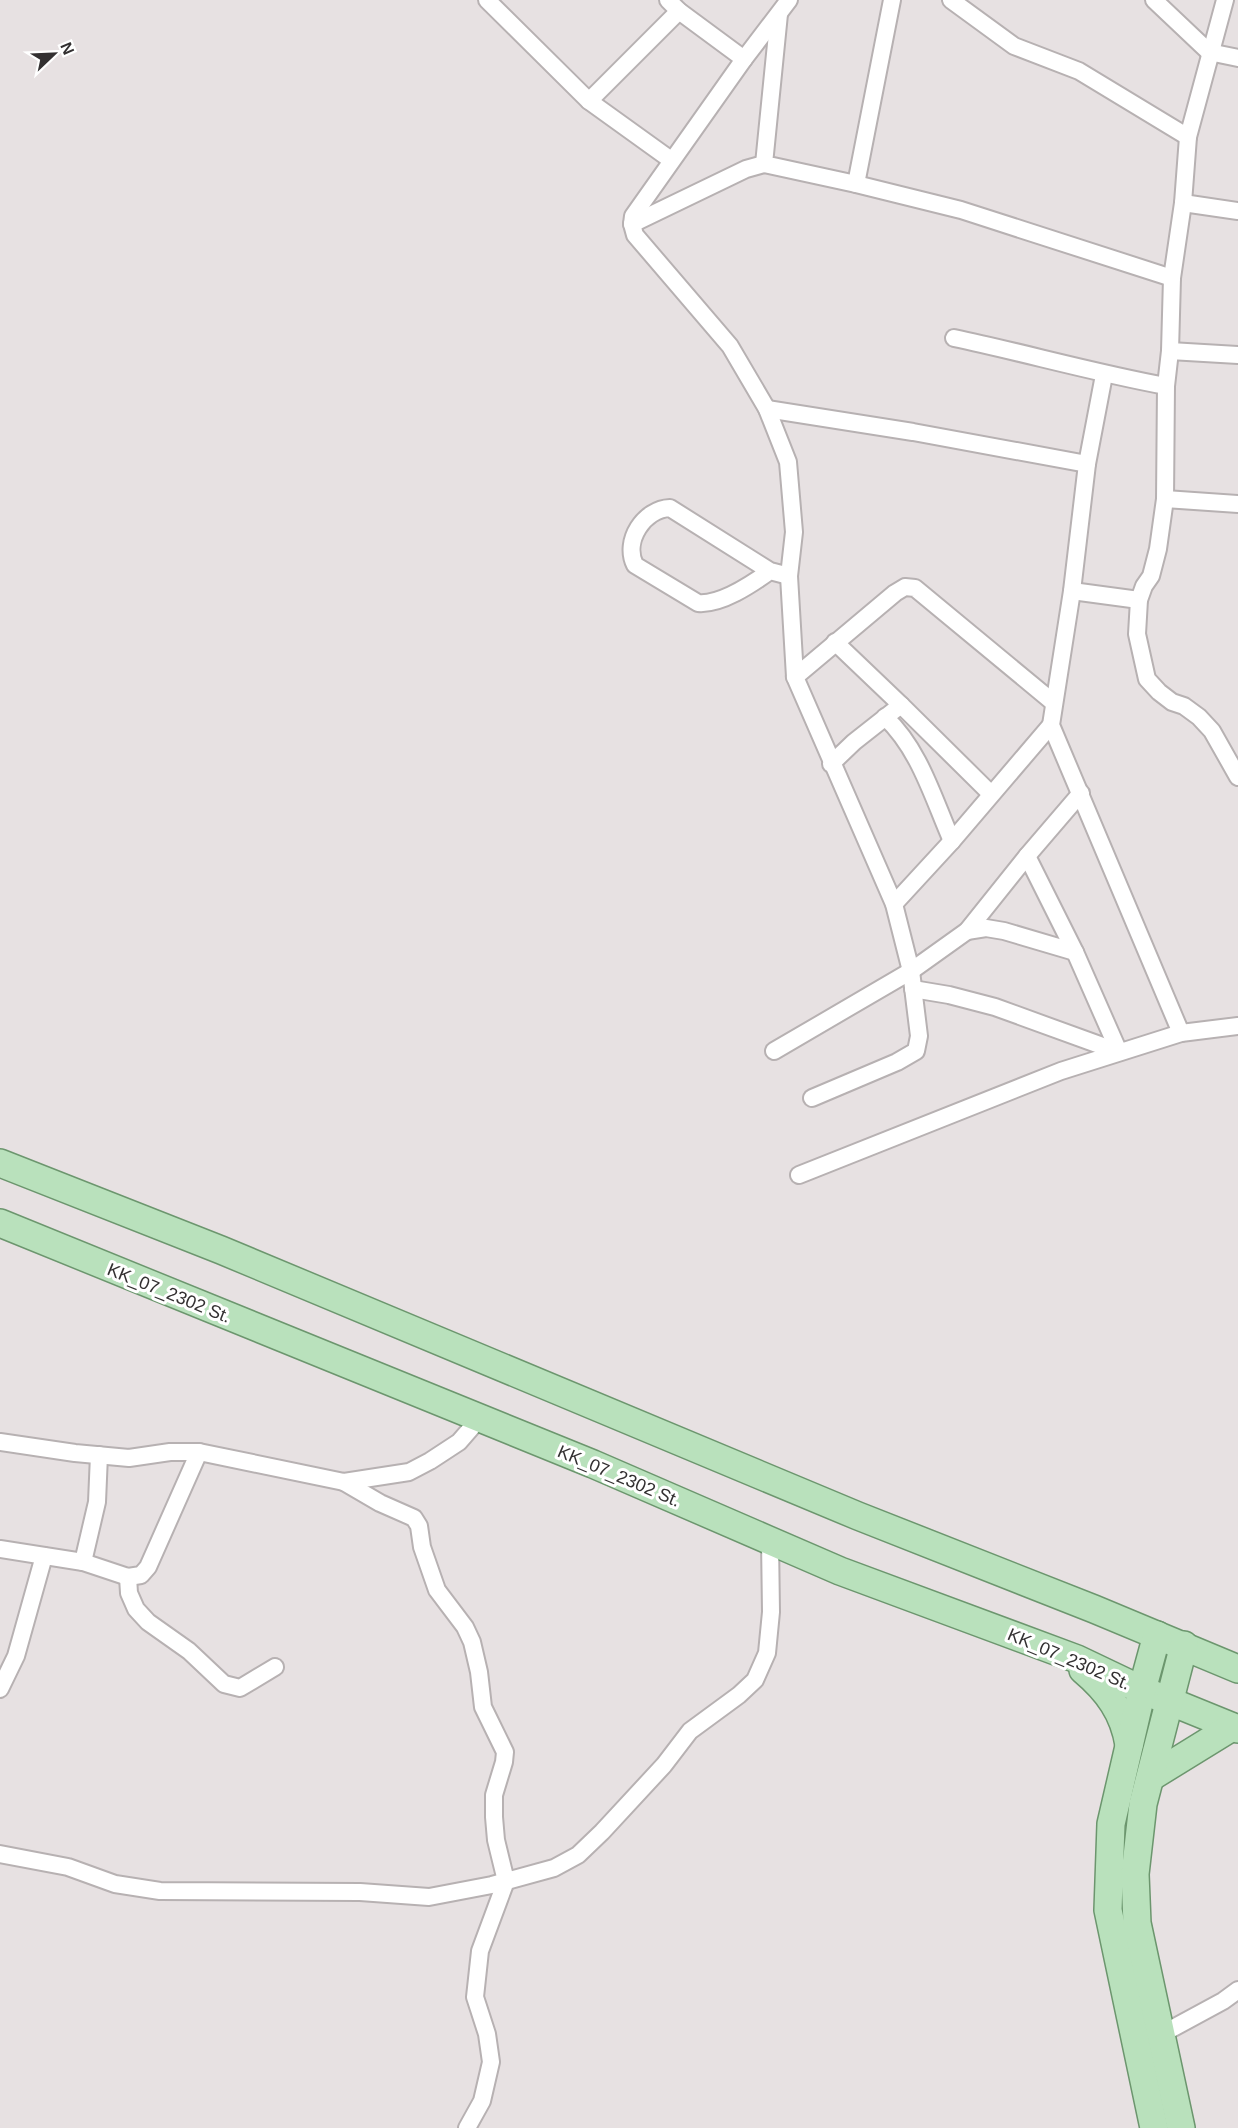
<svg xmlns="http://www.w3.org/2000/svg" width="1238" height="2128" font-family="Helvetica,sans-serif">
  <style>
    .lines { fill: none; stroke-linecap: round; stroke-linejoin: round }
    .street-casing { stroke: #b7b1b2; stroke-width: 20 }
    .primary-casing { stroke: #6c966e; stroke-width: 30 }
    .street { stroke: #fff; stroke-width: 16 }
    .primary { stroke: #b9e1bc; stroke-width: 27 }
    .labels { text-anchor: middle; stroke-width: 6; stroke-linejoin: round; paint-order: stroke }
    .street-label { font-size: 18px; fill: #333031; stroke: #fff }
  </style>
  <rect width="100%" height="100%" fill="#e7e1e2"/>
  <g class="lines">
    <defs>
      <g id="street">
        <path d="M487 0 589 101 671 160"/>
        <path d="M668 0 679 11 744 59"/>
        <path d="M789 0 744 59 633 216 632 224 635 235 730 346 767 409 788 462 794 532 789 576 795 677"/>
        <path d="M951 0 1014 46 1079 71 1188 137"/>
        <path d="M1154 0 1209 52 1238 58"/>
        <path d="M1225 0 1188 137 1183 203 1172 278 1170 351 1166 386 1165 499 1158 549 1151 576 1144 586 1139 600 1137 634 1147 679 1159 692 1172 702 1184 706 1199 717 1212 731 1238 777"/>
        <path d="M779 14 764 164 856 184 961 210 1172 278"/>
        <path d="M589 101 679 11"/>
        <path d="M856 184 892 0"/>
        <path d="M1183 203 1238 211"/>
        <path d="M632 224 746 169 764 164"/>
        <path d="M954 338C1025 353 1095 373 1166 386"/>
        <path d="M1170 351 1238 355"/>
        <path d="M1104 375 1087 464 1072 591 1051 725 1181 1033"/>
        <path d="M767 409 913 432 1087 464"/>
        <path d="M1165 499 1238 504"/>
        <path d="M770 571 670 508C644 509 623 541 635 565L698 603C721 605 752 584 770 571L789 576"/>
        <path d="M1072 591 1139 600"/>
        <path d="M901 705 991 794"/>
        <path d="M885 717C920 750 933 798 952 841"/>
        <path d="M831 764 854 742 901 705 835 642"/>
        <path d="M1027 856 1075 952 1119 1052"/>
        <path d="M894 904 952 841 1051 725"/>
        <path d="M967 931 986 928 1004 931 1075 952"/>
        <path d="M913 989 949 995 995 1007 1119 1052"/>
        <path d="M774 1051 911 971 967 931 1027 856 1081 793"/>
        <path d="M812 1098 897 1062 916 1051 919 1036 911 971 894 904 795 677 895 593 905 587 915 588 1054 703"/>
        <path d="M799 1175 1061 1071 1181 1033 1238 1026"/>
        <path d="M0 1442 75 1453 129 1458 170 1452H199L344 1482 409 1472 430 1461 459 1442 479 1419"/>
        <path d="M344 1482 380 1503 414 1518 419 1526 422 1547 437 1590 465 1627 472 1642 479 1672 483 1707 505 1752 504 1762 494 1795V1817L496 1840 506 1881 480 1951 475 1997 487 2034 491 2062 482 2101 467 2128"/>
        <path d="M0 1549 83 1562 128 1577 141 1575 148 1567 199 1452"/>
        <path d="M83 1562 97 1502 99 1455"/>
        <path d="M128 1577 129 1593 136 1609 148 1622 189 1651 224 1684 240 1688 275 1667"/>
        <path d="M0 1689 16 1656 44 1556"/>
        <path d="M0 1854 68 1867 115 1884 160 1891 360 1892 429 1897 492 1885 554 1868 578 1855 602 1832 664 1765 690 1731 739 1695 755 1680 767 1653 771 1612 770 1541"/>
        <path d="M1162 2034 1223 2001 1238 1990"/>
      </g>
      <g id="primary">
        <path d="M0 1163 221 1250 858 1516 1094 1609 1238 1669"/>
        <path d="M0 1223 593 1464 840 1571 1077 1659 1142 1690 1238 1729"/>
        <path d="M1083 1670C1108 1691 1124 1713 1129 1745"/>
        <path d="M1151 1777 1232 1727"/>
        <path d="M1154 2128 1108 1910 1111 1824 1142 1690 1157 1635"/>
        <path d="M1181 2128 1137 1923 1135 1874 1143 1804 1184 1645"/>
      </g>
    </defs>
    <!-- street casing -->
    <use href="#street" class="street-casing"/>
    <!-- primary casing -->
    <use href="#primary" class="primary-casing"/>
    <!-- street -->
    <use href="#street" class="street"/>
    <!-- primary -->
    <use href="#primary" class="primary"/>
  </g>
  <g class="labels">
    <!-- street labels -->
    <g class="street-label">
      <text transform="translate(169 1293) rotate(22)" y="6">KK_07_2302 St.</text>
      <text transform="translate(619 1476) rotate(23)" y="6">KK_07_2302 St.</text>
      <text transform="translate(1069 1659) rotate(23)" y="6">KK_07_2302 St.</text>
    </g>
  </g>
  <!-- north arrow -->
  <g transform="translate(54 54) rotate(67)" stroke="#ffffff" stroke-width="4.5" paint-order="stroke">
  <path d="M0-4.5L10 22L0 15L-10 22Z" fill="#333031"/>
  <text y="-9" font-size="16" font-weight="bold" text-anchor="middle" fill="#333031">N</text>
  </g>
</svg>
